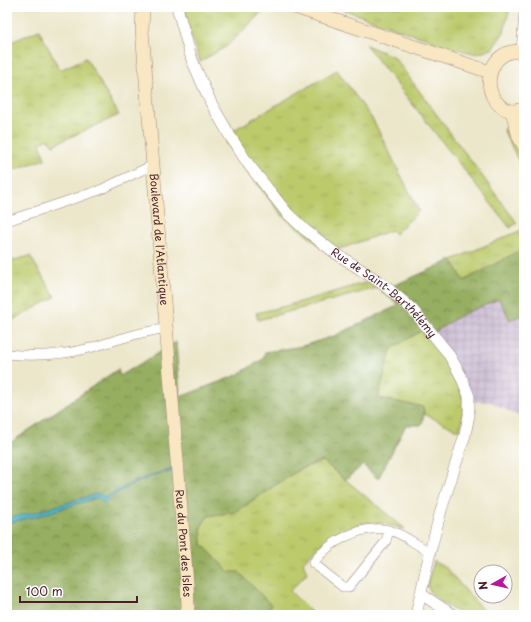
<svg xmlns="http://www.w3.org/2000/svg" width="531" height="622" font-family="'Playpen Sans',sans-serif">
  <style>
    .industrial { fill: url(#industrial-grid) }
    .grass { fill: url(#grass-tufts); stroke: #83744c }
    .forest { fill: url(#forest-crowns); stroke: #706646 }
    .water { fill: #47b3c4; stroke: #486978 }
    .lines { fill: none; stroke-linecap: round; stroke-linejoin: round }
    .minor-casing { stroke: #9b837b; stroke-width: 10 }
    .tertiary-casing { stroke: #9b837b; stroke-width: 12 }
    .secondary-casing { stroke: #9b837b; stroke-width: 14 }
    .minor { stroke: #fff; stroke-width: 9 }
    .tertiary { stroke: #fff; stroke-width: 11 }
    .secondary { stroke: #f9e7c3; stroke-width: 13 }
    .labels { text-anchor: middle; stroke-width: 4; stroke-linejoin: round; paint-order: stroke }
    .street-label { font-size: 11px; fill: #4a1f2b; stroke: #fff }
  </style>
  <defs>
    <pattern id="industrial-grid" width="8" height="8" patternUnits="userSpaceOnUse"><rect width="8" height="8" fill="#ccbed4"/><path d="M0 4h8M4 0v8" fill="none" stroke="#b1a3b6"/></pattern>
    <pattern id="grass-tufts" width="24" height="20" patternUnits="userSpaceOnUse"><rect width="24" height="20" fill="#bcca6c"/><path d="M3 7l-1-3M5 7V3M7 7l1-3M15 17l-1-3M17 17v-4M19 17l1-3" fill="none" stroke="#a3ad5e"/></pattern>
    <pattern id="forest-crowns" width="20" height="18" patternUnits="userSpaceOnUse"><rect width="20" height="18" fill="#95ae60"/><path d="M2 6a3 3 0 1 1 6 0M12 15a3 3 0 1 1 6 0" fill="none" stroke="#7c8d4f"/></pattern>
  </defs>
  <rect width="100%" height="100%" fill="#fff"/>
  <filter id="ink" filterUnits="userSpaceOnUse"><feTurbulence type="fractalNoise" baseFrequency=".025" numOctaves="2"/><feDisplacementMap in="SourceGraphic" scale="8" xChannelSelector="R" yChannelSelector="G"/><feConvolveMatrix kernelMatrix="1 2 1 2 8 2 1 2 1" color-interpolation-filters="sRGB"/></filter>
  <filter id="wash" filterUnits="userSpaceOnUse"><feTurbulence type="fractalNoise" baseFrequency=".012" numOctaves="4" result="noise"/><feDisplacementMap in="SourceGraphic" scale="16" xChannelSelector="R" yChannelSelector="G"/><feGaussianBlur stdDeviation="0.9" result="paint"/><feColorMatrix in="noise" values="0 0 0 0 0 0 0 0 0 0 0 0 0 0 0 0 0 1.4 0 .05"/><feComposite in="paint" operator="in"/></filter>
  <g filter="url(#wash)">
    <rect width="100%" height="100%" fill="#ece7cb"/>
    <!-- industrial -->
    <path class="industrial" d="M499 299 510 320 524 314V419L491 402 463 401 453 373 428 336 461 315Z"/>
    <!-- grass -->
    <g class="grass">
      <path d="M182 7H255L263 11 227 46 200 62Z"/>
      <path d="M336 7H510L504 32 492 49 477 54 451 48Z"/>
      <path d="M39 30 60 70 86 58 119 115 53 145 48 139 40 143 45 159 7 172V44Z"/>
      <path d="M366 45 394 57 517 223 510 228Z"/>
      <path d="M337 70 373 120 419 211 395 234 392 230 329 253 283 216 253 179 226 142 236 137 232 131Z"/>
      <path d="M524 125V172L503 129Z"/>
      <path d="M524 229V248L464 281 452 260Z"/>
      <path d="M30 256 55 297 13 320 7 332V262Z"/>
      <path d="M368 282 377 288 258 320 256 313C294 305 331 292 368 282Z"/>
      <path d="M421 331C439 344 458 378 463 400 465 410 462 421 460 431L424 414 423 407 378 398 391 349Z"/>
      <path d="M323 461 405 529C396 527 386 524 377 523 346 521 324 542 303 562L307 573 290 591 314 615H266L271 605 229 572 202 544 201 527 208 516 235 512 300 469Z"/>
      <path d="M434 561 447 569 487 615H462L442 603 431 593 427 585Z"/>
    </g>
    <!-- forest -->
    <path class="forest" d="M524 248V314L510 320 499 299 461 315 428 336 421 331 391 349 378 398 423 407 424 414 422 425H406L378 479 363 465 345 480 323 461 300 469 235 512 208 516 201 527 202 544 229 572H239L271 605 266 615H7V445L118 369 120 376 176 342 180 397 237 375 263 359 265 352 302 346 334 336 399 305 381 291 452 260 464 281Z"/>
    <!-- water -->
    <path class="water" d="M174 469V471C169 472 164 473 159 474 146 478 113 492 104 504L99 497 38 516 7 523V518L36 512 100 493 104 498C127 485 148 474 174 469Z"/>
  </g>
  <g filter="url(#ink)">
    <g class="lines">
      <defs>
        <g id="minor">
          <path d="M521 52 524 12"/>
          <path d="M7 221 100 190 153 165"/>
          <path d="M7 354C35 357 63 355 90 348 115 341 140 331 165 329"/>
          <path d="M389 530 386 541 349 587H343L313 563C329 542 360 524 389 530 404 534 416 545 430 552"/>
        </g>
        <g id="tertiary">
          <path id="s1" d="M177 7 192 60 211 103 230 136 249 165 287 213 304 229 334 252 384 285 412 309 448 353 460 374 469 396V415L465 435 442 507 430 552 416 615"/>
          <path d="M421 594 453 615"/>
        </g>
        <g id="secondary">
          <path id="s2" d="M143 7 142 30 187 584 188 606 187 615"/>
          <path d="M295 7 490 72"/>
          <path d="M524 52C487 44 475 101 511 111 515 111 520 110 524 109"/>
          <path d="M512 111 519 137 524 146"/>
        </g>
      </defs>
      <!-- minor casing -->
      <use href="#minor" class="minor-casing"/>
      <!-- tertiary casing -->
      <use href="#tertiary" class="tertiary-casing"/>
      <!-- secondary casing -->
      <use href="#secondary" class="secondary-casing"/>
      <!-- minor -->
      <use href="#minor" class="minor"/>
      <!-- tertiary -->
      <use href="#tertiary" class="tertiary"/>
      <!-- secondary -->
      <use href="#secondary" class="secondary"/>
    </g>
  </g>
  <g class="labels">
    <!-- street labels -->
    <g class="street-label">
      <text dy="4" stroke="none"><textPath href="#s2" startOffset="233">Boulevard de l'Atlantique</textPath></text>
      <text dy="4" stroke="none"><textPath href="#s1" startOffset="362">Rue de Saint-Barthélémy</textPath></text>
      <text dy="4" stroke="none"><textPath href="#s2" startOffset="538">Rue du Pont des Isles</textPath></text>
    </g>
  </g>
  <!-- margin -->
  <rect width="531" height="622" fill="none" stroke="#fff" stroke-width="24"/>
  <!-- north arrow -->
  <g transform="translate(493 584) rotate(262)"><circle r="19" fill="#ffffff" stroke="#b7a5aa"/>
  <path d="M0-3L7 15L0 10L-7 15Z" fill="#b5179e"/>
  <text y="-6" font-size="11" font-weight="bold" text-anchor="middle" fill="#4a1f2b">N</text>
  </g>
  <!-- scale -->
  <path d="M20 596v6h117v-6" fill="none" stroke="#4a1f2b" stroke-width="2"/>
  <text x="26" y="596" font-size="12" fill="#4a1f2b" stroke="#ffffff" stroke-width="3" paint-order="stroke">100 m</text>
</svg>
